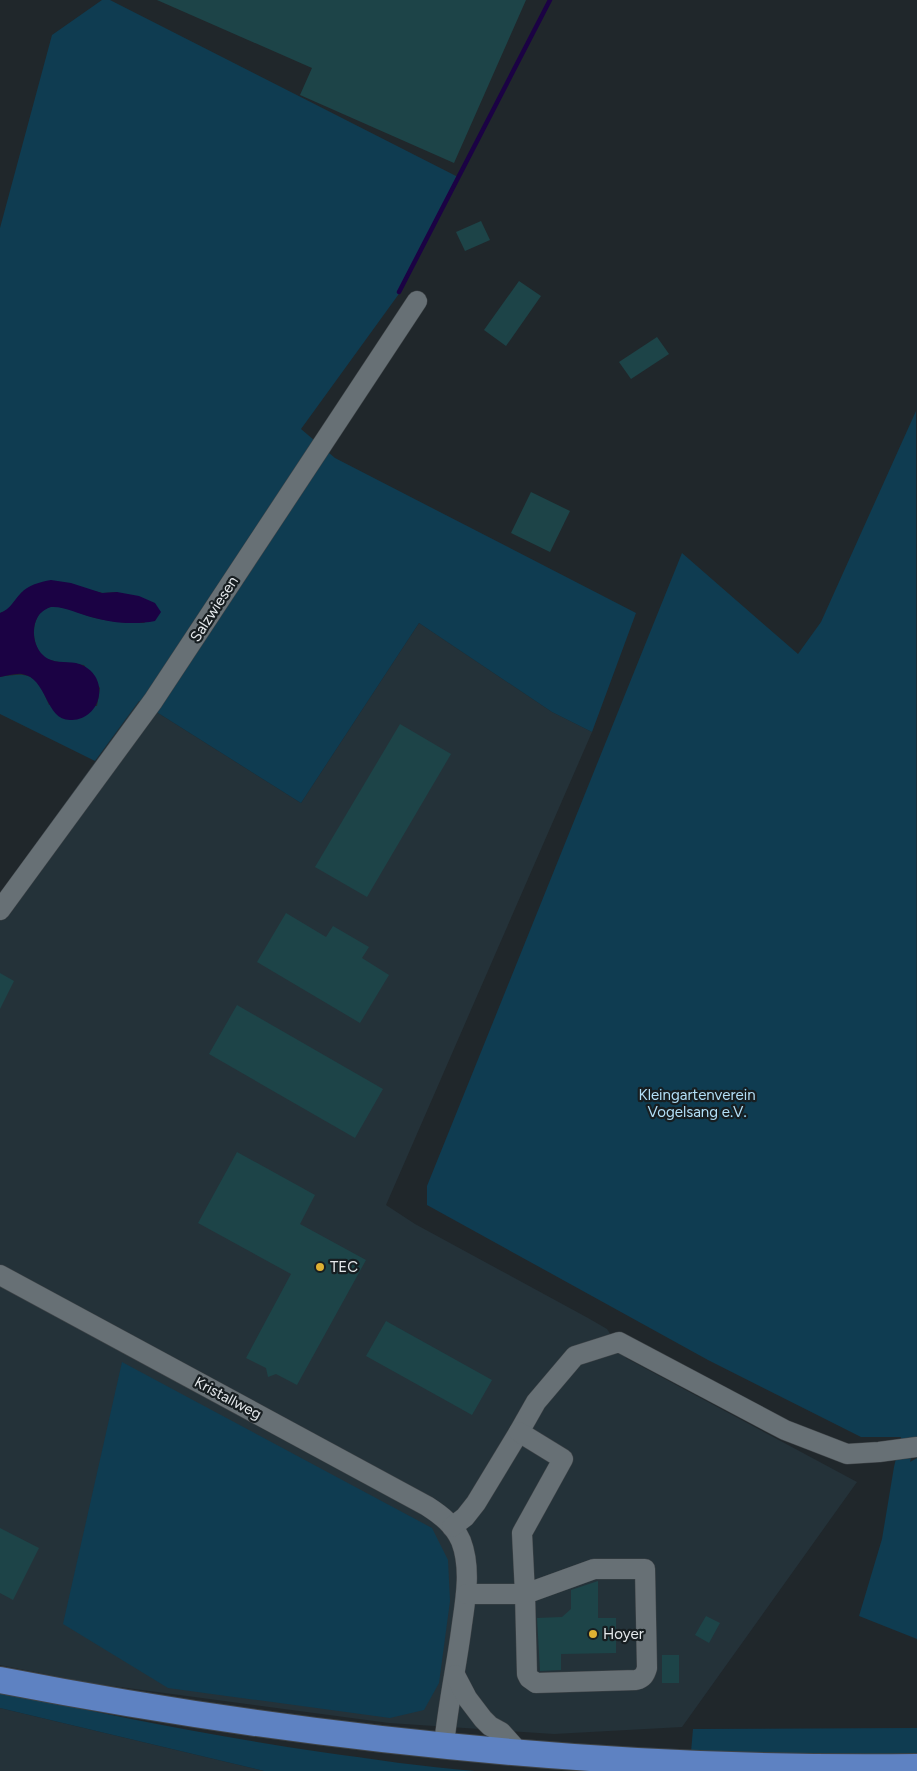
<svg xmlns="http://www.w3.org/2000/svg" width="917" height="1771" font-family="Figtree,sans-serif">
  <style>
    .built { fill: #243239 }
    .green { fill: #0f3c51 }
    .water { fill: #1b0244 }
    .lines { fill: none; stroke-linecap: round; stroke-linejoin: round }
    .stream { stroke: #1b0244; stroke-width: 4.5 }
    .building { fill: #1d4448 }
    .minor-casing { stroke: #3f4448; stroke-width: 21 }
    .major-casing { stroke: #3f4448; stroke-width: 28 }
    .minor { stroke: #677075; stroke-width: 20 }
    .major { stroke: #5e82c2; stroke-width: 26 }
    .poi-dot { fill: #deb133; stroke: #171e21; stroke-width: 2 }
    .labels { text-anchor: middle; stroke-width: 4.5; stroke-linejoin: round; paint-order: stroke }
    .street-label { font-size: 15px; fill: #e5e9ec; stroke: #171e21 }
    .park-label { font-size: 15px; fill: #b3dff7; stroke: #171e21 }
    .poi-label { font-size: 15px; fill: #e5e9ec; stroke: #171e21; text-anchor: start }
  </style>
  <rect width="100%" height="100%" fill="#20272b"/>
  <!-- built -->
  <g class="built">
    <path d="M419 623 552 712 592 732 386 1205 415 1224 588 1318 607 1329 626 1358 857 1482 682 1727 554 1734 389 1723 90 1683 0 1665V893L139 701 301 803Z"/>
    <path d="M0 1708 264 1771H0Z"/>
  </g>
  <!-- green -->
  <g class="green">
    <path d="M102 0H110L458 177 401 291 301 429 335 458 636 613 592 732 552 712 419 623 301 803 139 701 95 761 0 714V677C31 671 37 675 49 705L97 706 100 688 84 665C73 663 50 663 43 656 30 644 30 612 50 607 64 604 81 615 95 618 111 622 128 623 145 623L117 592 103 593 89 590 22 592 8 610 0 613V228L52 35Z"/>
    <path d="M916 411 917 1436 910 1462 917 1458V1639L859 1616 882 1539 894 1467 901 1437H861L708 1360 427 1205V1186L682 553 798 654 821 622Z"/>
    <path d="M122 1362 432 1528 448 1560 450 1601 439 1683 424 1710 390 1718 168 1688 63 1624Z"/>
    <path d="M0 1691C106 1715 213 1736 321 1752 372 1759 423 1767 475 1771H264L0 1708Z"/>
    <path d="M917 1728V1757L691 1752 693 1729Z"/>
  </g>
  <!-- water -->
  <path class="water" d="M51 580 71 583 102 593 117 592 139 596 155 603 161 612 155 621C135 625 111 623 91 617 79 614 64 606 51 607 47 608 41 612 39 615 29 629 34 654 51 660 61 664 74 660 84 666 110 680 101 719 72 720 45 722 48 678 22 674 15 673 7 676 0 677V613C11 609 13 601 21 593 28 585 40 582 51 580Z"/>
  <g class="lines">
    <!-- stream -->
    <path class="stream" d="M399 292 550 0"/>
  </g>
  <!-- building -->
  <g class="building">
    <path d="M157 0H526L454 163 300 95 312 68Z"/>
    <path d="M481 221 490 240 465 251 456 232Z"/>
    <path d="M519 281 541 296 506 346 484 330Z"/>
    <path d="M657 337 669 354 631 379 619 362Z"/>
    <path d="M531 492 570 511 550 552 511 533Z"/>
    <path d="M400 724 451 754 367 897 315 867Z"/>
    <path d="M286 913 326 937 333 926 369 947 362 958 389 975 360 1023 257 962Z"/>
    <path d="M0 973 14 981 0 1009Z"/>
    <path d="M237 1005 383 1089 355 1138 209 1054Z"/>
    <path d="M237 1152 315 1195 300 1224 366 1260 297 1385 276 1374 268 1377 266 1368 246 1358 291 1274 198 1223Z"/>
    <path d="M386 1321 492 1380 472 1415 366 1356Z"/>
    <path d="M0 1528 39 1548 13 1600 0 1593Z"/>
    <path d="M598 1581V1618H616V1653L561 1654V1670L540 1671 537 1618 562 1617 571 1609V1590Z"/>
    <path d="M706 1616 720 1623 709 1643 695 1635Z"/>
    <rect x="662" y="1655" width="17" height="28"/>
  </g>
  <g class="lines">
    <defs>
      <g id="minor">
        <path d="M0 910 153 701 417 301"/>
        <path d="M0 1275 427 1506C441 1515 454 1525 461 1541 471 1567 466 1597 462 1624 457 1664 448 1704 444 1745"/>
        <path d="M452 1527 465 1517 476 1503 519 1432 536 1402 575 1356 619 1342 785 1430 847 1454 879 1452 917 1447"/>
        <path d="M466 1594H525L527 1674 529 1678 536 1683 636 1680C643 1678 645 1675 647 1668L645 1569H594L525 1594 522 1533 563 1459 519 1432"/>
        <path d="M455 1675 467 1698 483 1719 490 1726 501 1732 518 1751"/>
      </g>
      <path id="major" d="M0 1680C299 1738 612 1771 917 1767"/>
    </defs>
    <!-- minor casing -->
    <use href="#minor" class="minor-casing"/>
    <!-- major casing -->
    <use href="#major" class="major-casing"/>
    <!-- minor -->
    <use href="#minor" class="minor"/>
    <!-- major -->
    <use href="#major" class="major"/>
  </g>
  <!-- markers -->
  <g class="poi-dot">
    <circle cx="320" cy="1267" r="5"/>
    <circle cx="593" cy="1634" r="5"/>
  </g>
  <g class="labels">
    <!-- street labels -->
    <g class="street-label">
      <text transform="translate(214 609) rotate(-57)" y="5">Salzwiesen</text>
      <text transform="translate(228 1398) rotate(28)" y="5">Kristallweg</text>
    </g>
    <!-- park labels -->
    <g class="park-label">
      <text x="697" y="1100">Kleingartenverein<tspan x="697" dy="17">Vogelsang e.V.</tspan></text>
    </g>
    <!-- poi labels -->
    <g class="poi-label">
      <text x="330" y="1272">TEC</text>
      <text x="603" y="1639">Hoyer</text>
    </g>
  </g>
</svg>
